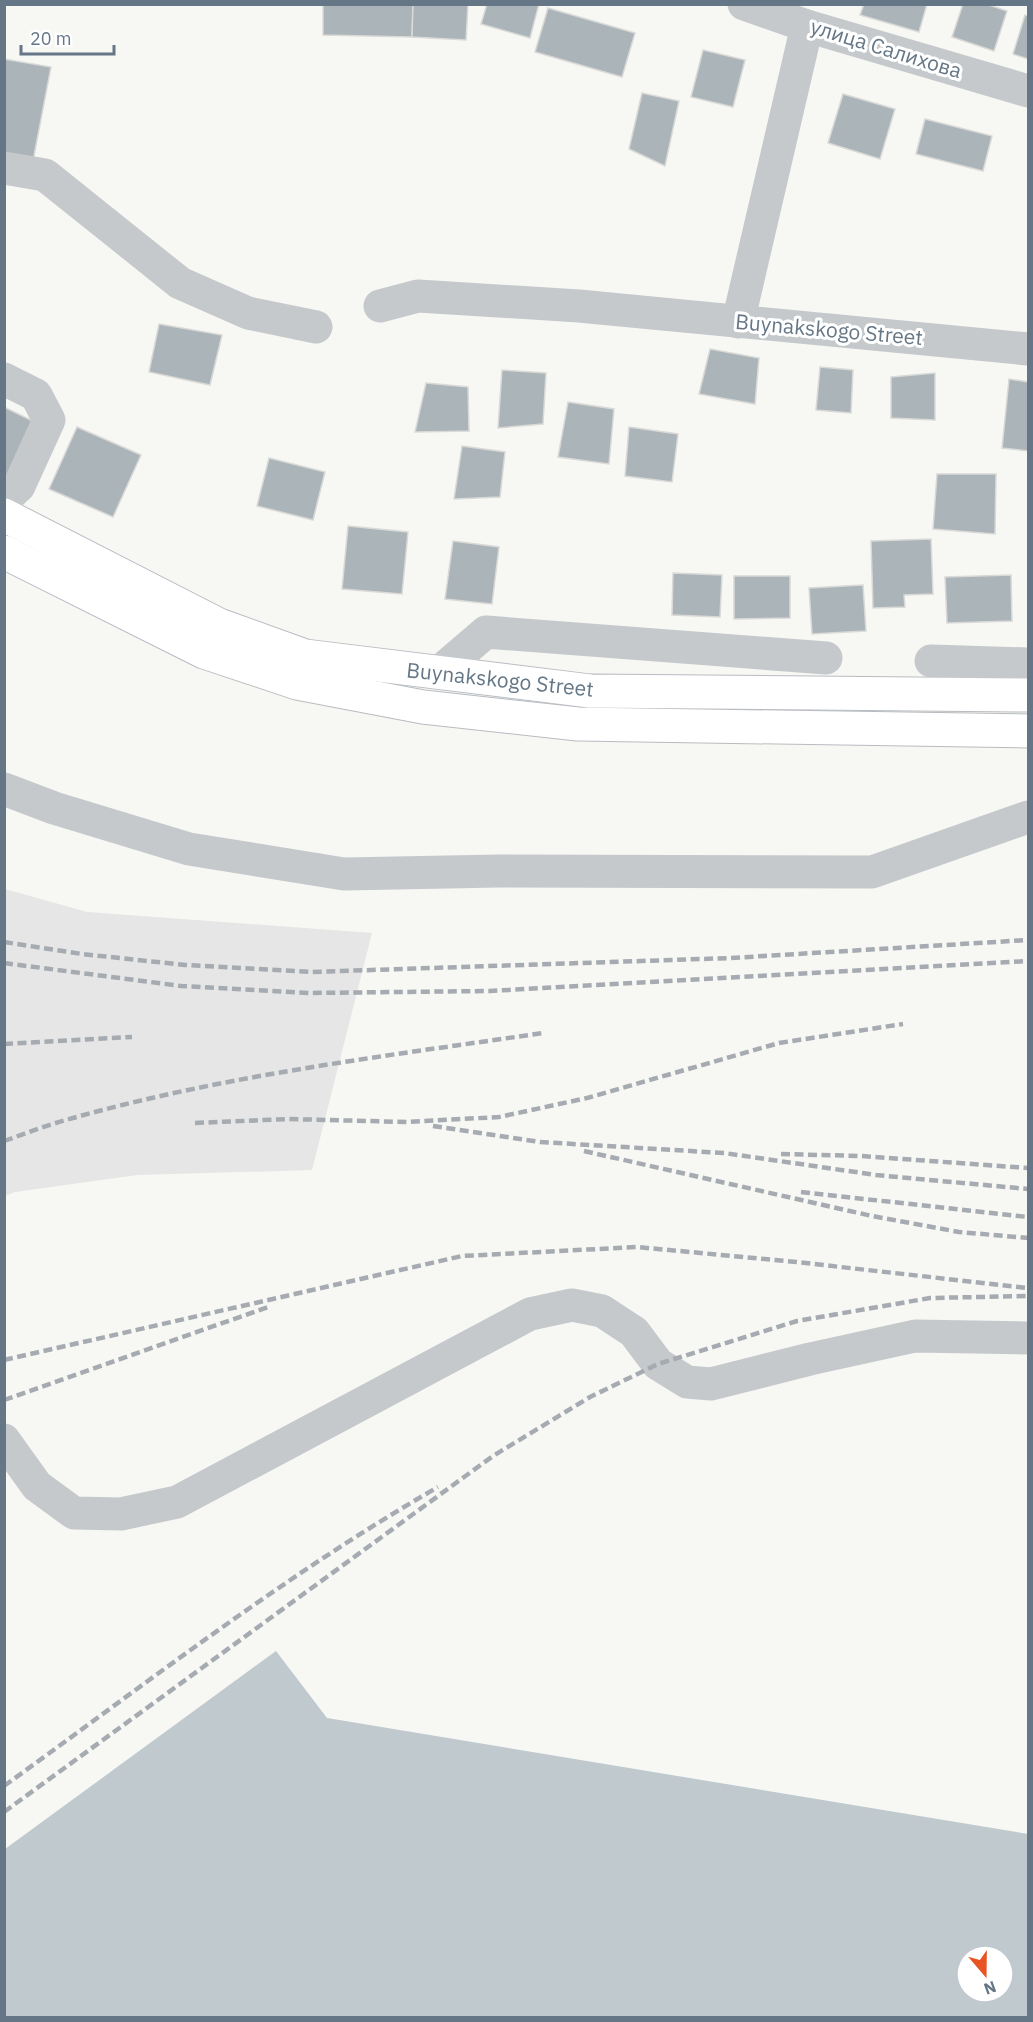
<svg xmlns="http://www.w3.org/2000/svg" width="1033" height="2022" font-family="'IBM Plex Sans',sans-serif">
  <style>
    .built { fill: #e5e6e5 }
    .water { fill: #bfc9ce; fill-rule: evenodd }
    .building { fill: #abb4b9; stroke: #d9d9d7; stroke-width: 1.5 }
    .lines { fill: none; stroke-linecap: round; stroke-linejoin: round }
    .major-casing { stroke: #b8bcc0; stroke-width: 35 }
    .minor { stroke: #c5c9cc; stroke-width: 33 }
    .major { stroke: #fff; stroke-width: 33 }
    .rail { stroke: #a5abb1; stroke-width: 4.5; stroke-dasharray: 9 4.5; stroke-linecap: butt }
    .labels { text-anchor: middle; stroke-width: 6; stroke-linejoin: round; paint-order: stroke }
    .street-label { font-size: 21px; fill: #657786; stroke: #fff }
  </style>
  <rect width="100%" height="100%" fill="#f7f7f4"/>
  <!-- built -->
  <path class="built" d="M5 889 87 912 372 933 312 1170 137 1175 15 1192 5 1196Z"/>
  <!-- water -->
  <path class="water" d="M276 1651 327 1718 1028 1834V2017H5V1849ZM967 1956H1003V1992H967Z"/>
  <!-- building -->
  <g class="building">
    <path d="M323 4H413L412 37 323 35Z"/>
    <path d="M413 4H468L466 40 412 37Z"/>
    <path d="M487 4H539L530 38 481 24Z"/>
    <path d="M864 4H927L919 32 860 15Z"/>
    <path d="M963 4H986L1007 11 994 51 952 37Z"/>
    <path d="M548 8 635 33 622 77 535 52Z"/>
    <path d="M1025 15 1028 16V59L1013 54Z"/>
    <path d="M703 50 745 60 733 107 691 97Z"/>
    <path d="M4 59 51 67 33 161 4 156Z"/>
    <path d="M642 93 679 101 665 166 629 149Z"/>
    <path d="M843 94 895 109 880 159 828 143Z"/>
    <path d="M925 119 992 136 983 171 916 154Z"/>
    <path d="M159 324 222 335 210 385 149 372Z"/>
    <path d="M710 349 759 358 755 404 699 394Z"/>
    <path d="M820 367 853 370 851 413 816 410Z"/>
    <path d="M502 370 546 373 543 424 498 428Z"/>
    <path d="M935 373V420L891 418V377Z"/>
    <path d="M1009 379 1028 382V451L1002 448Z"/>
    <path d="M426 383 468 387 469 431 415 432Z"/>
    <path d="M568 402 614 409 609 464 558 457Z"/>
    <path d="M4 407 41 425 13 481 4 477Z"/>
    <path d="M77 427 141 455 113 517 49 489Z"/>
    <path d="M629 427 678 434 672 482 625 476Z"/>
    <path d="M462 446 505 452 500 497 454 499Z"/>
    <path d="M269 458 325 472 313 520 257 506Z"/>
    <path d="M937 474H996L995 534 933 529Z"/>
    <path d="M348 526 408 532 402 594 342 589Z"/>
    <path d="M931 539 933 594 904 595 905 607 873 608 871 541Z"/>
    <path d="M453 541 499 547 492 604 445 599Z"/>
    <path d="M673 573 722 575 720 617 672 615Z"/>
    <path d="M1011 575 1012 621 947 623 945 577Z"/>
    <path d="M734 576H790V618L734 619Z"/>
    <path d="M863 585 866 631 812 634 809 588Z"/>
  </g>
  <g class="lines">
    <defs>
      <g id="major">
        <path d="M4 515 219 625 305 656 590 691 1028 695"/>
        <path d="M4 552 204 652 297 683 423 707 578 724 1028 731"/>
      </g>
    </defs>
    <!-- major casing -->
    <use href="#major" class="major-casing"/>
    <!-- minor -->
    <g class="minor">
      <path d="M744 4 807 26 1028 91"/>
      <path d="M4 168 45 175 180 283 248 313 316 327"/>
      <path d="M380 306 418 296 579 306 1028 349"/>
      <path d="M738 322 807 26"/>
      <path d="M4 379 36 395 49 420 19 486 4 500"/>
      <path d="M931 661 1028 664"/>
      <path d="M438 673 486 632 826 658"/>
      <path d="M4 789 54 808 189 849 344 874 499 871 872 872 1028 817"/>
      <path d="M4 1440 37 1486 74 1513 121 1514 177 1502 530 1314 572 1305 602 1311 634 1332 658 1364 687 1382 711 1384 810 1359 915 1336 1028 1338"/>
    </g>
    <!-- major -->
    <use href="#major" class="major"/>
    <!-- rail -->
    <g class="rail">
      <path d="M4 942 82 954 185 965 311 972 731 958 1028 940"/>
      <path d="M4 963 181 986 310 993 490 991 1028 961"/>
      <path d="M4 1044 132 1037"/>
      <path d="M195 1123 288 1119 407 1122 499 1117 587 1098 779 1043 903 1024"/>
      <path d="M433 1126 540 1142 724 1153 876 1175 1028 1189"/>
      <path d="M4 1141C27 1133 50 1124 73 1118 226 1075 386 1056 543 1033"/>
      <path d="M584 1151 872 1216 959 1232 1028 1238"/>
      <path d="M781 1154 861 1156 1028 1168"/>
      <path d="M801 1192 1028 1217"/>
      <path d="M4 1360 462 1256 637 1247 796 1262 1028 1288"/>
      <path d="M4 1400 268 1307"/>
      <path d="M4 1786C147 1683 285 1575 438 1487"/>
      <path d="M4 1812 493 1456 590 1397 658 1364 797 1321 930 1298 1028 1296"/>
    </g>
  </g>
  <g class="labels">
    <!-- street labels -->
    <g class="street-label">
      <text transform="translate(886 49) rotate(17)" y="7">улица Салихова</text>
      <text transform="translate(829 330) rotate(5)" y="7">Buynakskogo Street</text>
      <text transform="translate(500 680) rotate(6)" y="7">Buynakskogo Street</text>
    </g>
  </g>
  <!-- border -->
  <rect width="1033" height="2022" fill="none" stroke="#657786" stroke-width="12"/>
  <!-- north arrow -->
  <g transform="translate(985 1974) rotate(160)"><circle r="28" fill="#ffffff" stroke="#c1c9cf" stroke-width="1.5"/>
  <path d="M0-4.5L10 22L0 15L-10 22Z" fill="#e85523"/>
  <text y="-9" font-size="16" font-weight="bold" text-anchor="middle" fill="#657786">N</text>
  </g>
  <!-- scale -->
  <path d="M21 45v9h93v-9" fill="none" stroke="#657786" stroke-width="3"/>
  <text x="30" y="45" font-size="18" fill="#657786" stroke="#ffffff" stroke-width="4.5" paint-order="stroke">20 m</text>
</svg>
